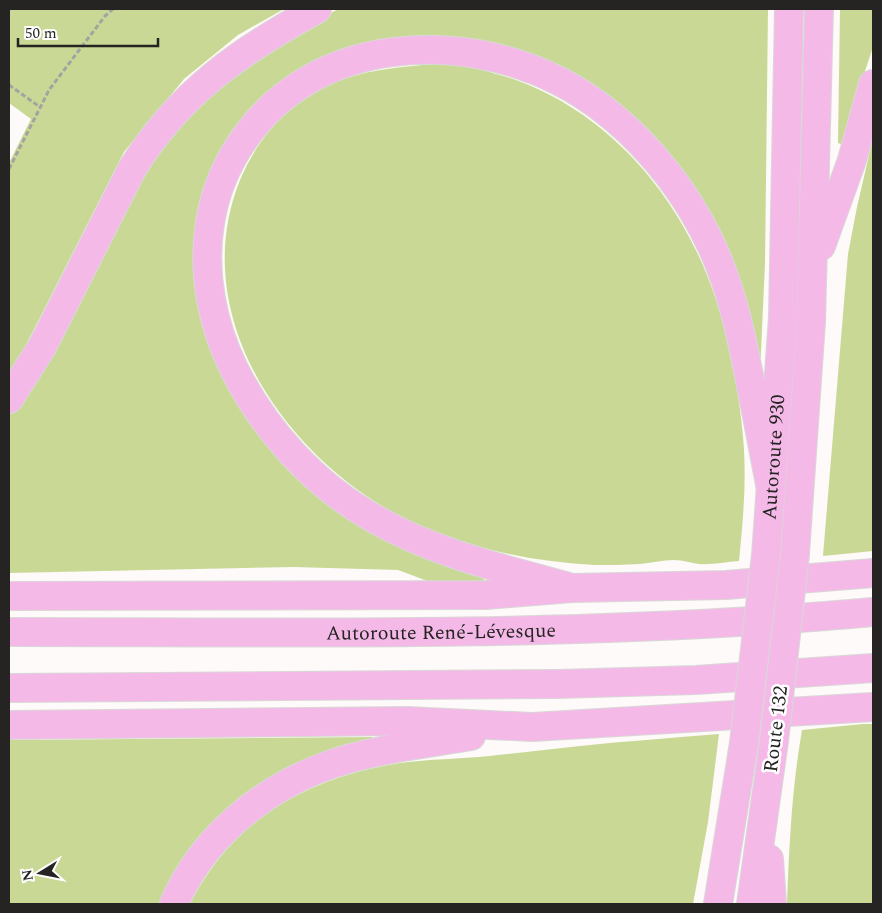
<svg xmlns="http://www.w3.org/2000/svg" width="882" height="913" font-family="Spectral,serif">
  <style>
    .green { fill: #c9d995 }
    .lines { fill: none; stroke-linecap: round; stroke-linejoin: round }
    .highway-casing { stroke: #d8d8d7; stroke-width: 30 }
    .path { stroke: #a5a3a2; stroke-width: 3; stroke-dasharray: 5 2.5; stroke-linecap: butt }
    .highway { stroke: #f5b9e8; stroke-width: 28 }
    .highway-bridge-casing { stroke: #d8d8d7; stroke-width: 30; stroke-linecap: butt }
    .highway-bridge { stroke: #f5b9e8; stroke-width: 28 }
    .labels { text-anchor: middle; stroke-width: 5; stroke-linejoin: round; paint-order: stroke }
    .street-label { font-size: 20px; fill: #252423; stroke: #fff }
  </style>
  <rect width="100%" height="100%" fill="#fdfaf9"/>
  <!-- green -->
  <g class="green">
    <path d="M9 9H284L238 35 184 79 124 152 22 353 9 373V163L31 119 9 103Z"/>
    <path d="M338 9H768L765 264 760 373 730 261 587 83 356 47 321 58 291 77 260 100 232 132 200 307 208 345 222 377 240 407 263 439 483 575 484 582H430L398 570 294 567 9 573V416L21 402 140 177 172 132 206 96 279 42Z"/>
    <path d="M840 9H873V47L841 144 838 143Z"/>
    <path d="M433 64C443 65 453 65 463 66 477 68 493 73 507 77 609 110 684 200 716 300 731 344 739 391 743 437 747 479 743 520 739 561 726 562 712 565 699 564 691 563 683 560 674 560 663 560 651 563 640 564 625 565 609 565 595 565 533 562 472 549 416 524 291 467 184 319 240 180 257 139 289 102 330 84 363 70 398 67 433 64Z"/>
    <path d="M873 138V551L823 556 848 254 857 207Z"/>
    <path d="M863 724H873V904H787C789 846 792 787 802 730Z"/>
    <path d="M719 734 708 822 693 904H190C232 820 308 777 400 763 429 759 460 759 490 756 520 753 550 749 580 746 626 741 673 738 719 734Z"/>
    <path d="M372 737 373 745 322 756 161 904H9V740Z"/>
  </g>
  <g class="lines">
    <defs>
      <g id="highway">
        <path d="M821 246 852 160 873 84"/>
        <path d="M9 399 42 347 132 169C179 93 240 51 317 9"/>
        <path d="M795 554 811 322 819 9"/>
        <path id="s1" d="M766 555 783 317 789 9"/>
        <path d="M572 588C505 569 436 554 375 519 314 485 265 431 234 369 212 324 202 273 210 223 215 190 227 162 247 135 318 37 458 30 559 81 627 116 682 181 713 249 733 293 742 339 751 386 758 420 764 454 771 489"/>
        <path d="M9 596 486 595 572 588 726 585 873 573"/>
        <path id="s2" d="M9 632C297 632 586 638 873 612"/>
        <path d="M9 688 558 684 696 680 873 668"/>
        <path d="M9 725 407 721 532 727 873 707"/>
        <path d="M769 859 772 904"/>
        <path d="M174 904C202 838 262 789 329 765 375 749 424 744 471 736"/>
        <path d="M718 904 744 743"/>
        <path d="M751 904 774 741"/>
      </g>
    </defs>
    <!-- highway casing -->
    <use href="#highway" class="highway-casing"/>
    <!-- path -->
    <g class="path">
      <path d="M9 85 40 107"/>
      <path d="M9 169 49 90 105 16 113 9"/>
    </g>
    <!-- highway -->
    <use href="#highway" class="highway"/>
    <defs>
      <g id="highway-bridge">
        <path d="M774 741 795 554"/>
        <path d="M744 743 766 555"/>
      </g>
    </defs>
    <!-- highway-bridge casing -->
    <use href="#highway-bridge" class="highway-bridge-casing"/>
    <!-- highway-bridge -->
    <use href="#highway-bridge" class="highway-bridge"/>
  </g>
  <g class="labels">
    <!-- street labels -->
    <g class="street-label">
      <text dy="7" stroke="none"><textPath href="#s1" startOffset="98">Autoroute 930</textPath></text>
      <text dy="7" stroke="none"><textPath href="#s2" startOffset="432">Autoroute René-Lévesque</textPath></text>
      <text transform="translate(775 729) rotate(-83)" y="7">Route 132</text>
    </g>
  </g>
  <!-- border -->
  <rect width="882" height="913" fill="none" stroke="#252423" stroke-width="20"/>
  <!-- north arrow -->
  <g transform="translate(40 873) rotate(260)" stroke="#ffffff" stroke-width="4" paint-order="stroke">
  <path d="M0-4L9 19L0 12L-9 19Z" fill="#252423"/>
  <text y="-8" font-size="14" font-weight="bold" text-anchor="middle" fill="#252423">N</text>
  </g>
  <!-- scale -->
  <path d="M18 38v8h140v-8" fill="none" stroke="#252423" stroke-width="2.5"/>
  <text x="25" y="38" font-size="15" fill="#252423" stroke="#ffffff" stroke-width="4" paint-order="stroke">50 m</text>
</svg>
